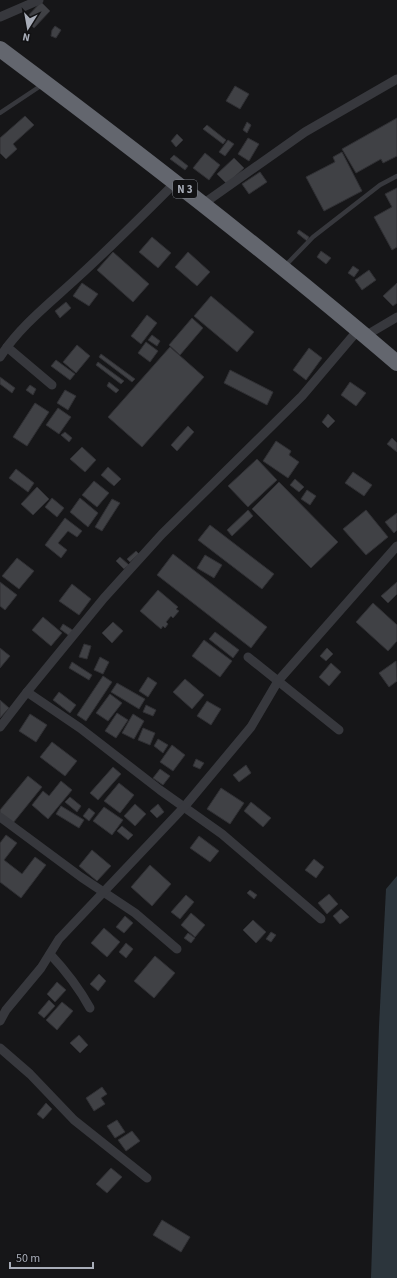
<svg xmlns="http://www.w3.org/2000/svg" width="397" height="1278" font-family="'Source Sans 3',sans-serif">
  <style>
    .water { fill: #2c353c }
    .building { fill: #404145; stroke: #303034 }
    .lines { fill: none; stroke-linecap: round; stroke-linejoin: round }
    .lane { stroke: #37383d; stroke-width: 4.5 }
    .street { stroke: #37383d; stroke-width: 9 }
    .highway { stroke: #63666e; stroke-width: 16 }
    .labels { text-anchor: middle; stroke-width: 3; stroke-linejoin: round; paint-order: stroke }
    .shield { fill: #111113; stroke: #7b7e86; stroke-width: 1 }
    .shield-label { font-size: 11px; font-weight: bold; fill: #a8adb8 }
  </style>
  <rect width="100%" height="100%" fill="#161618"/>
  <!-- water -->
  <path class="water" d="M397 876V1278H371L379 1026 386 889Z"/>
  <!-- building -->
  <g class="building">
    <path d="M41 2 50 11 34 28 25 19Z"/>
    <path d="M55 26 61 30 56 38 51 36 52 30Z"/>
    <path d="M235 86 249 94 240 109 226 101Z"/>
    <path d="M25 116 34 125 13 144 17 149 6 159 0 153V138Z"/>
    <path d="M397 118V156L383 163 381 159 356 173 342 149Z"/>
    <path d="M247 122 251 125 247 133 243 130Z"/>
    <path d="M207 125 226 140 223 144 203 129Z"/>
    <path d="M177 134 183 140 176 147 171 141Z"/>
    <path d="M248 138 259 144 249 161 238 154Z"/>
    <path d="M228 140 234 144 225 156 219 152Z"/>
    <path d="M342 152 362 191 324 211 306 177 335 162 333 157Z"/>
    <path d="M205 153 220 165 209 180 193 168Z"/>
    <path d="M174 155 188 166 185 170 170 159Z"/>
    <path d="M234 158 244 168 227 184 217 174Z"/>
    <path d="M260 172 267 182 249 194 242 184Z"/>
    <path d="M397 188V247L392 250 374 217 392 207 385 194Z"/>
    <path d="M299 230 309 237 307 241 297 233Z"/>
    <path d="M152 237 171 253 158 268 139 252Z"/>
    <path d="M321 251 331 258 326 264 317 257Z"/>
    <path d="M113 252 149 284 133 302 97 270Z"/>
    <path d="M188 252 210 272 197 286 175 267Z"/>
    <path d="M353 266 359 270 354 277 348 273Z"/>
    <path d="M369 270 376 280 362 290 355 280Z"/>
    <path d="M82 283 98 294 89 306 73 296Z"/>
    <path d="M397 283V303L393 306 383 296Z"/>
    <path d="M211 296 254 332 237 352 194 316Z"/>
    <path d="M66 302 71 308 60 318 55 311Z"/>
    <path d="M147 315 157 323 141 344 131 336Z"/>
    <path d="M192 318 203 328 180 355 169 345Z"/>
    <path d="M152 335 160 341 157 346 148 340Z"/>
    <path d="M146 342 158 351 150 362 138 353Z"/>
    <path d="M77 345 90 356 76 373 63 362Z"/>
    <path d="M170 347 204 377 142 447 108 417Z"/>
    <path d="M309 348 322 358 306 380 293 370Z"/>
    <path d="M101 354 135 379 132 382 99 357Z"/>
    <path d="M56 360 75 374 70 380 51 366Z"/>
    <path d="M98 362 124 381 121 384 96 365Z"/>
    <path d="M230 370 273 392 267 405 224 383Z"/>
    <path d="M0 377 15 388 12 393 0 384Z"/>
    <path d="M109 382 119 390 116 393 107 386Z"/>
    <path d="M350 382 366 393 356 406 341 395Z"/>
    <path d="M30 385 36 389 33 395 26 390Z"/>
    <path d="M65 390 76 396 68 410 57 403Z"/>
    <path d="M35 403 49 412 27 446 13 437Z"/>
    <path d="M58 408 71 417 59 434 46 425Z"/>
    <path d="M328 414 335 421 328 428 322 422Z"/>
    <path d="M188 426 194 432 177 451 171 445Z"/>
    <path d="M65 432 72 438 69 442 61 435Z"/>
    <path d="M392 438 397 443V452L387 444Z"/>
    <path d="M276 441 291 451 289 455 299 462 288 478 263 461Z"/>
    <path d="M82 447 96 460 85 472 70 459Z"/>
    <path d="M257 459 277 480 248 507 228 486Z"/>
    <path d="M108 467 121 479 114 486 101 475Z"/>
    <path d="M16 469 34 483 28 492 9 478Z"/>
    <path d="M353 472 372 485 364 496 345 483Z"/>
    <path d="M295 479 304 487 299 492 290 485Z"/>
    <path d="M94 481 109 493 97 507 82 495Z"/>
    <path d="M279 482 338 542 311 568 252 509Z"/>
    <path d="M37 487 49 499 33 515 21 504Z"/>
    <path d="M307 490 316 496 310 505 301 499Z"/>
    <path d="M52 498 64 508 57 517 45 507Z"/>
    <path d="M80 498 98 513 88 527 70 512Z"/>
    <path d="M112 499 120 503 102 531 95 527Z"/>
    <path d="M248 510 253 516 232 536 227 530Z"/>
    <path d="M366 510 388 537 366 555 343 529Z"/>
    <path d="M397 513V530L394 533 385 522Z"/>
    <path d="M65 518 82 531 77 537 68 531 58 543 67 550 61 558 45 545Z"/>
    <path d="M210 525 274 574 262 589 198 540Z"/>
    <path d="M136 551 139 554 130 562 127 559Z"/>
    <path d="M173 554 267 627 251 648 157 575Z"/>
    <path d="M205 555 222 565 214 578 197 568Z"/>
    <path d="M120 557 129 565 124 569 116 561Z"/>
    <path d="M17 558 34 571 19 589 2 576Z"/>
    <path d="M0 582 17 595 5 610 0 606Z"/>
    <path d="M397 582V594L388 603 381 596Z"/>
    <path d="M72 584 91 599 79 615 59 601Z"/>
    <path d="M158 590 178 607 176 609 179 611 173 618 171 616 166 622 168 624 165 628 163 626 161 629 140 611Z"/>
    <path d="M373 603 397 625V641L388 651 356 622Z"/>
    <path d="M43 617 62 633 51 646 32 630Z"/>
    <path d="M113 622 123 631 112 643 102 633Z"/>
    <path d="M63 624 74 631 71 637 60 629Z"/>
    <path d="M215 632 239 650 233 658 209 639Z"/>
    <path d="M204 640 232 661 220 677 192 656Z"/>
    <path d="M84 644 91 646 87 659 79 657Z"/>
    <path d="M0 648 10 656 0 668Z"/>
    <path d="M327 648 333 654 326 661 320 656Z"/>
    <path d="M100 657 109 662 103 674 94 670Z"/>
    <path d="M396 661 397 681 389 687 379 673Z"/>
    <path d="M72 662 92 675 89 680 69 668Z"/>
    <path d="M331 663 341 672 329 686 319 677Z"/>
    <path d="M103 676 112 682 86 721 77 715Z"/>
    <path d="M148 677 157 683 148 697 139 691Z"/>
    <path d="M185 679 204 695 192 709 173 692Z"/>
    <path d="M117 683 145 699 139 709 111 692Z"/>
    <path d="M59 692 76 705 70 713 53 700Z"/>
    <path d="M110 694 122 703 108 721 96 713Z"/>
    <path d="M0 700 9 708 0 718Z"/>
    <path d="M207 701 221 709 211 725 197 716Z"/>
    <path d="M146 705 156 710 153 716 143 712Z"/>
    <path d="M117 713 128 720 116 738 105 731Z"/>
    <path d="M30 714 47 725 36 742 19 731Z"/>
    <path d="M133 714 144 721 134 739 122 733Z"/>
    <path d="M143 728 155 733 150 745 138 740Z"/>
    <path d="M158 739 168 745 163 753 154 746Z"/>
    <path d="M52 742 77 761 65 776 40 757Z"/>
    <path d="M172 745 185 755 173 771 160 762Z"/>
    <path d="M196 759 204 763 200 769 193 766Z"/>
    <path d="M246 765 251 773 239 782 233 775Z"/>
    <path d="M113 767 121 774 98 800 90 793Z"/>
    <path d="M160 769 170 776 163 785 153 778Z"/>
    <path d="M28 776 42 787 13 823 0 813V810Z"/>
    <path d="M61 781 72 790 48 819 32 805 43 791 49 796Z"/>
    <path d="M119 783 134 795 120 813 104 801Z"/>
    <path d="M221 788 244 803 230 824 207 809Z"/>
    <path d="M70 797 81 806 77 812 65 802Z"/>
    <path d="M251 802 271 818 263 827 244 811Z"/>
    <path d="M135 804 146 814 135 826 124 816Z"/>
    <path d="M158 804 164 812 157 818 150 811Z"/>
    <path d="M61 806 84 820 79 828 56 814Z"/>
    <path d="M104 807 123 820 112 835 93 821Z"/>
    <path d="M89 808 95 813 89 821 83 816Z"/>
    <path d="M122 826 133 835 128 840 117 831Z"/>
    <path d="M6 835 17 843 4 860 22 874 35 857 46 865 21 898 0 882V843Z"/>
    <path d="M199 836 219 851 210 862 190 848Z"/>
    <path d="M92 850 111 866 97 881 79 866Z"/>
    <path d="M314 859 324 867 316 878 305 870Z"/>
    <path d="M150 865 171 884 152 906 131 887Z"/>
    <path d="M250 890 257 895 254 899 247 893Z"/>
    <path d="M329 894 338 904 327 914 318 903Z"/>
    <path d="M186 895 194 902 180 919 171 912Z"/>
    <path d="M341 909 349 917 340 924 333 916Z"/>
    <path d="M191 913 205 925 195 937 181 925Z"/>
    <path d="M125 916 133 923 124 933 116 927Z"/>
    <path d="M253 920 266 932 256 943 243 930Z"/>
    <path d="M104 928 120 942 107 957 91 943Z"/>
    <path d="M271 932 276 935 271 942 266 939Z"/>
    <path d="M188 933 195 938 191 943 184 938Z"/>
    <path d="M126 943 133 949 126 958 119 952Z"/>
    <path d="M155 956 175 973 154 998 134 981Z"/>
    <path d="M99 974 106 981 98 991 90 984Z"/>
    <path d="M57 982 66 990 55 1002 47 994Z"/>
    <path d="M49 1000 55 1006 44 1018 38 1013Z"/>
    <path d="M62 1002 73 1011 57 1030 46 1020Z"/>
    <path d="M79 1035 88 1045 80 1053 70 1043Z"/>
    <path d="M102 1087 107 1094 101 1098 105 1104 94 1111 86 1098Z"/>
    <path d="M46 1103 52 1109 43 1119 37 1114Z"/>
    <path d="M117 1120 125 1132 115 1138 107 1126Z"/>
    <path d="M132 1131 140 1141 126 1151 118 1140Z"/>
    <path d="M111 1168 122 1177 107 1193 96 1184Z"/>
    <path d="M162 1220 190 1237 181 1252 153 1235Z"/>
  </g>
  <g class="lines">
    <!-- lane -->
    <g class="lane">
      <path d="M0 113 42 85"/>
      <path d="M285 266 313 237 380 185 397 176"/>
    </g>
    <!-- street -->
    <g class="street">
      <path d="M0 17 39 0"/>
      <path d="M203 204 305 132 397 79"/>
      <path d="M365 336 397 317"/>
      <path d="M7 347 52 385"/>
      <path d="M0 357C20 326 50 303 77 278 111 247 143 215 176 182"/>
      <path d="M248 657 339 730"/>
      <path d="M27 692 80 728 160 790 222 834 321 919"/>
      <path d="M0 727 27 692 104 598 162 534 302 396 358 330"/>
      <path d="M0 817 81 877 135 913 177 949"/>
      <path d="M50 954C66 971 79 988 90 1008"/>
      <path d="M0 1021 6 1010 41 968 59 939 185 806 251 727 278 681 397 546"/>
      <path d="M0 1048 30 1074 74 1120 147 1178"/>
    </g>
    <!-- highway -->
    <path class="highway" d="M0 49C135 150 269 253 397 363"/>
  </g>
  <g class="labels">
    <!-- shield labels -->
    <rect class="shield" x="173" y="180" width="24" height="18" rx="3"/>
    <g class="shield-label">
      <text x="185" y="193">N 3</text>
    </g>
  </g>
  <!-- north arrow -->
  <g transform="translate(28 28) rotate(191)" stroke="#111113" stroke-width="3" paint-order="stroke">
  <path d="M0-3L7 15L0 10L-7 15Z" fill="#a8adb8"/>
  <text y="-6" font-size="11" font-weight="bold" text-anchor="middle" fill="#a8adb8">N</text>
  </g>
  <!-- scale -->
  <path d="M10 1262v6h83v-6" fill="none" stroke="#a8adb8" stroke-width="2"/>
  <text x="16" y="1262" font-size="12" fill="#a8adb8" stroke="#111113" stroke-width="3" paint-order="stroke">50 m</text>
</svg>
